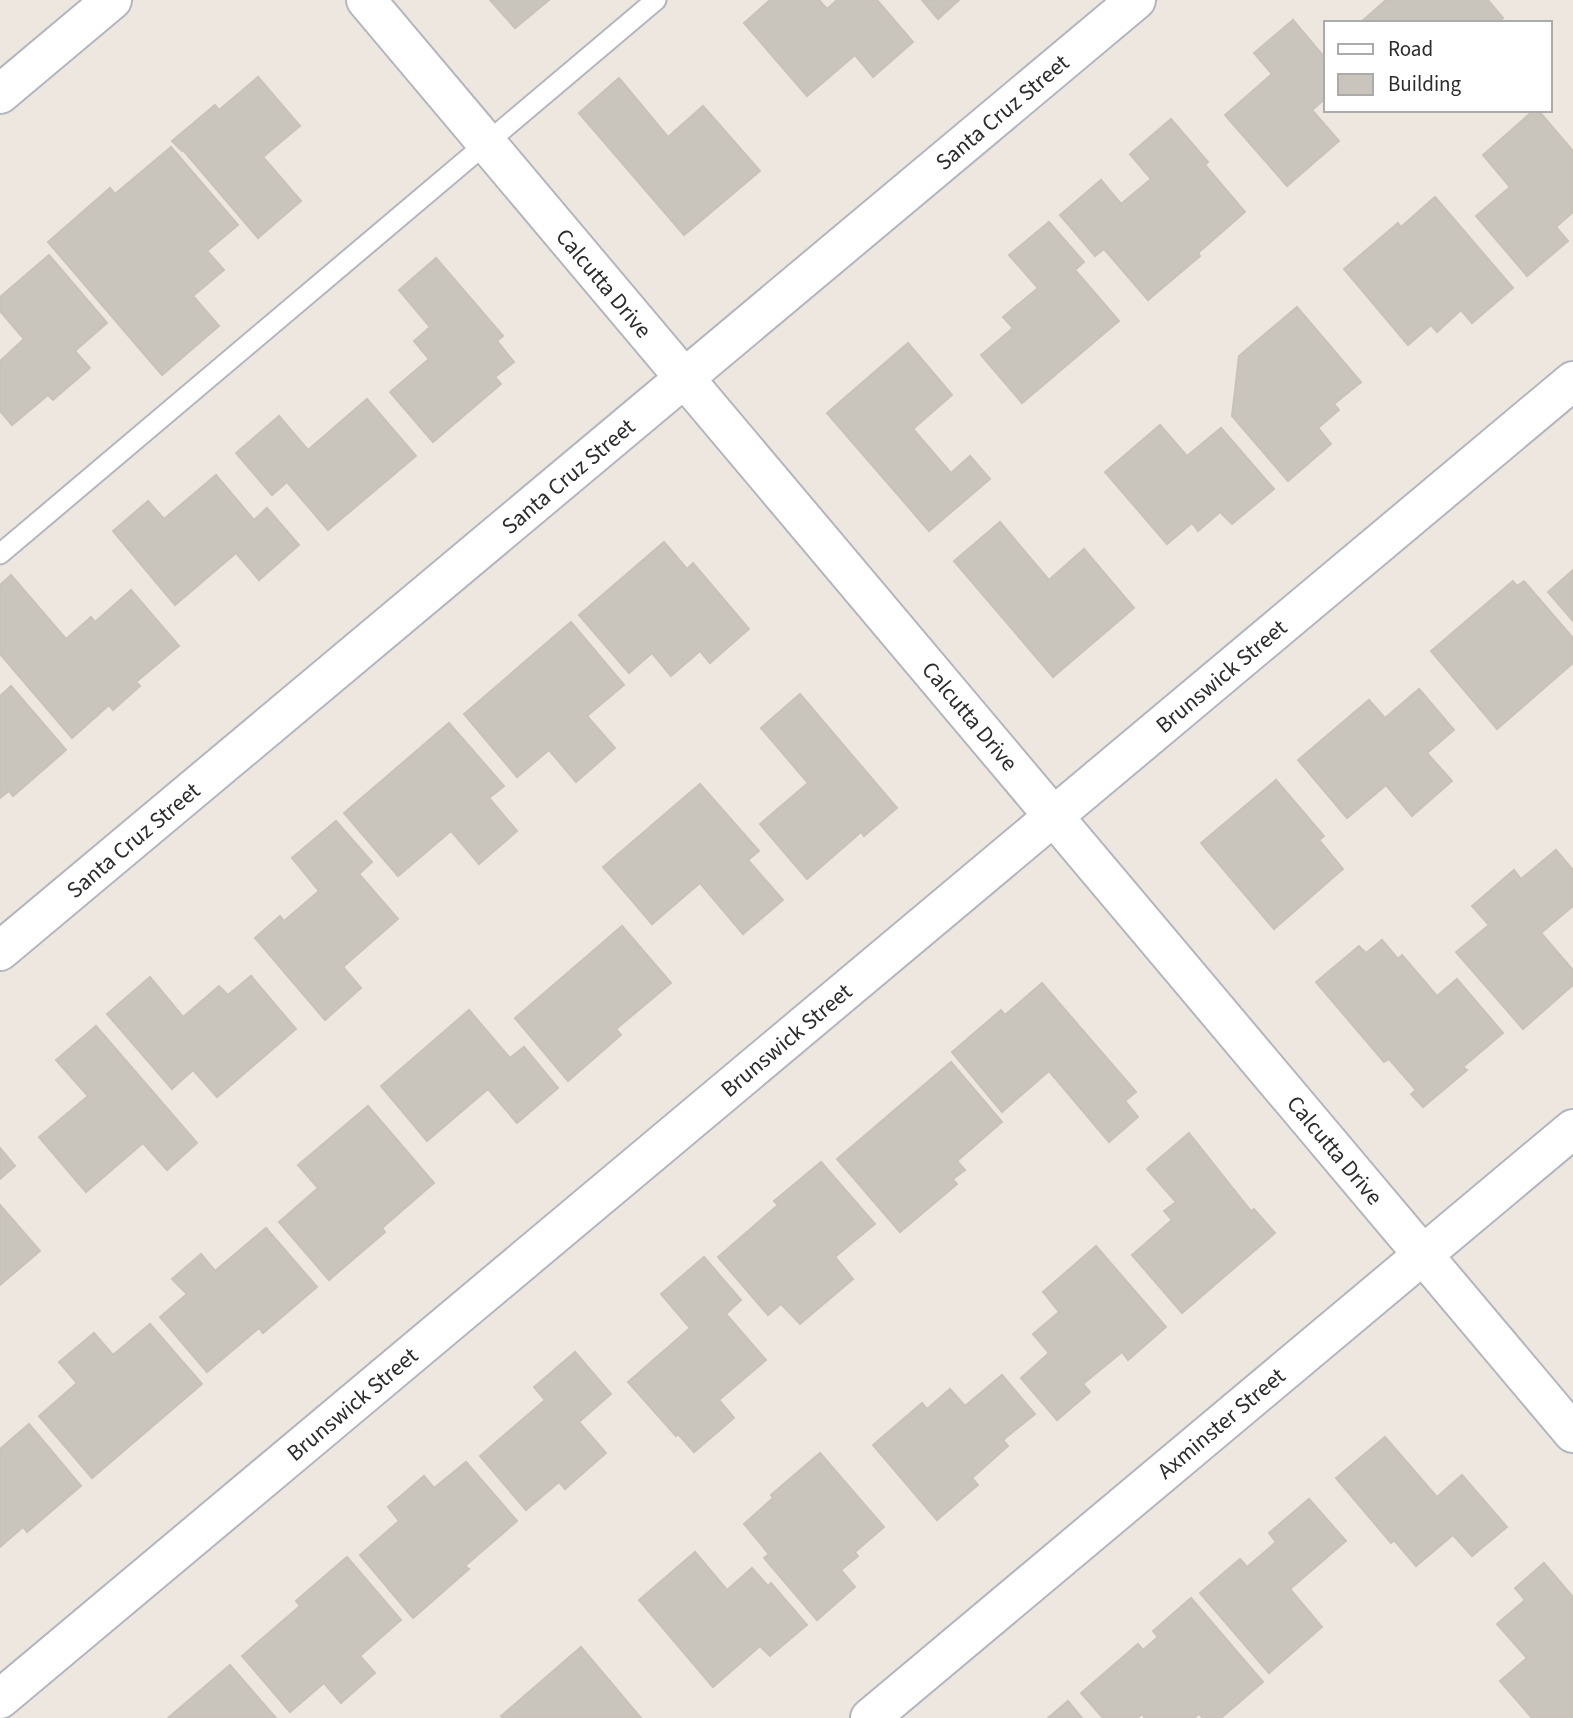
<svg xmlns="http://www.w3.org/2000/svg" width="1573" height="1718" font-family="'Source Sans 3',sans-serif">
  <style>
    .building { fill: #c9c5bd; stroke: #c8c2b9; stroke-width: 2 }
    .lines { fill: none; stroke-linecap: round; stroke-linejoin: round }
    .lane-casing { stroke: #b3b6bf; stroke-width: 23 }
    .street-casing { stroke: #b3b6bf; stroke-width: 42 }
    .secondary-casing { stroke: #b3b6bf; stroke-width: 42 }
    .lane { stroke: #fff; stroke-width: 19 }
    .street { stroke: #fff; stroke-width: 38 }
    .secondary { stroke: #fff; stroke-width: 38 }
    .labels { text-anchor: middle; stroke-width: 5; stroke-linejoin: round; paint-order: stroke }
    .street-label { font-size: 23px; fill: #2c2c2c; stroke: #fff }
  </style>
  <rect width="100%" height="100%" fill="#ede7df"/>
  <!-- building -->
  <g class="building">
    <path d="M490 0H549L515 28Z"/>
    <path d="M770 0H819L827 9 837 0H877L913 42 873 77 855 55 807 96 744 23Z"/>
    <path d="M922 0H959L938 19Z"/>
    <path d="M1386 0H1488L1503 18 1498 23H1360Z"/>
    <path d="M1293 20 1326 59V98L1312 110 1339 141 1287 186 1225 115 1272 74 1254 53Z"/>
    <path d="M258 77 300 126 263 157 301 201 258 238 183 150 182 151 172 141 215 105 219 110Z"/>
    <path d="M619 78 668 137 703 106 760 171 684 235 579 113Z"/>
    <path d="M1534 110H1538L1573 151V212L1556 227 1568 241 1527 276 1476 216 1510 187 1483 155Z"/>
    <path d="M1171 119 1208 162 1205 165 1245 212 1198 253 1200 256 1148 300 1104 249 1095 256 1060 215 1101 180 1121 204 1151 179 1130 154Z"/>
    <path d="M171 147 238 225 207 251 224 270 193 296 219 326 162 375 48 242 110 188 115 194Z"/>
    <path d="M1435 197 1513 288 1472 323 1461 310 1437 332 1431 325 1408 345 1344 269 1398 223 1401 227Z"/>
    <path d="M1049 222 1084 262 1075 270 1119 321 1022 403 981 355 1013 328 1003 317 1038 288 1009 255Z"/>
    <path d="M49 255 107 323 75 351 90 368 53 400 48 395 12 425 0 411V361L24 339 0 311V297Z"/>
    <path d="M436 258 503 336 497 341 514 362 495 377 501 384 433 442 390 392 429 359 414 341 430 327 399 290Z"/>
    <path d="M1297 307 1361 382 1334 404 1339 410 1318 428 1331 444 1288 481 1232 416 1239 356Z"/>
    <path d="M908 343 952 395 913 429 951 473 970 456 990 479 929 531 827 413Z"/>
    <path d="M367 399 416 456 328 530 287 482 272 495 236 453 279 416 308 450Z"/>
    <path d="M1160 425 1187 456 1221 428 1274 489 1232 524 1220 512 1198 531 1192 523 1167 544 1105 472Z"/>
    <path d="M216 475 254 520 267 508 299 545 259 580 236 553 175 605 113 531 148 501 164 519Z"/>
    <path d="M1000 522 1049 580 1084 549 1134 608 1053 677 954 561Z"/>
    <path d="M664 542 687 569 693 563 749 629 710 663 700 651 671 676 652 653 629 673 579 615Z"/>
    <path d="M1573 570V621L1548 592Z"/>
    <path d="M11 575 66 639 91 617 95 622 131 590 179 646 136 682 140 686 113 710 109 705 72 738 0 654V585Z"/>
    <path d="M1513 581 1517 586 1524 581 1573 638V663L1497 729 1431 651Z"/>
    <path d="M571 622 624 685 587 716 615 748 576 782 549 750 517 777 464 714Z"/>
    <path d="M11 686 66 750 13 796 9 791 0 798V696Z"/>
    <path d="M1419 689 1454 730 1427 753 1452 781 1412 816 1386 785 1347 818 1298 760 1369 700 1385 718Z"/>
    <path d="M800 694 897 808 864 836 861 832 807 879 760 824 808 783 761 728Z"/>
    <path d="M449 723 504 786 489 798 517 831 479 864 451 831 398 876 344 813Z"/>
    <path d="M1276 780 1324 836 1319 840 1343 869 1274 929 1201 843Z"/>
    <path d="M700 784 759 851 748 860 783 900 743 934 700 883 652 924 603 867Z"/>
    <path d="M336 821 372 862 359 874 398 919 343 967 361 988 325 1020 255 938 280 916 284 921 319 891 292 858Z"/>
    <path d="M1556 850 1573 870V906L1541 933 1573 970V985L1523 1029 1456 952 1489 925 1472 906 1514 870 1521 879Z"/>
    <path d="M622 926 671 983 616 1029 621 1035 568 1081 515 1018Z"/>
    <path d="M1382 940 1398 959 1402 955 1437 996 1457 979 1503 1033 1463 1067 1467 1070 1423 1107 1411 1094 1416 1090 1389 1059 1384 1062 1316 982 1359 946 1366 953Z"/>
    <path d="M251 976 296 1029 217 1097 193 1070 172 1089 107 1014 150 977 183 1017 219 986 228 995Z"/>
    <path d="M1042 983 1136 1092 1125 1101 1138 1117 1109 1142 1049 1071 1002 1112 952 1052 1001 1010 1005 1015Z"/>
    <path d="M469 1010 510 1058 524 1047 558 1088 517 1123 488 1089 427 1141 381 1086Z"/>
    <path d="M96 1026 197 1143 167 1170 143 1143 86 1192 39 1137 88 1096 56 1060Z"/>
    <path d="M951 1062 1002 1122 957 1161 965 1170 953 1179 957 1184 900 1232 837 1159Z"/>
    <path d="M368 1106 434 1183 382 1228 385 1232 329 1280 279 1222 318 1188 298 1165Z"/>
    <path d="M1189 1133 1251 1211 1254 1209 1275 1233 1182 1313 1132 1255 1172 1220 1164 1211 1176 1202 1147 1169Z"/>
    <path d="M0 1148 15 1166 0 1179Z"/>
    <path d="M821 1162 875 1224 835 1257 853 1279 800 1324 781 1304 768 1315 718 1257 778 1205 774 1201Z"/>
    <path d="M0 1205 40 1251 0 1285Z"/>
    <path d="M266 1228 317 1287 263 1333 259 1328 207 1372 160 1317 187 1294 172 1279 201 1254 215 1271Z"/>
    <path d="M1096 1246 1166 1327 1128 1360 1122 1352 1083 1384 1090 1392 1057 1420 1021 1378 1049 1353 1033 1334 1059 1312 1043 1292Z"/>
    <path d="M704 1257 741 1300 726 1314 766 1360 719 1400 734 1418 694 1452 678 1434 676 1436 628 1382 690 1328 661 1294Z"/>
    <path d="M150 1324 202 1384 92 1478 39 1416 77 1383 59 1362 94 1333 113 1355Z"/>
    <path d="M575 1352 611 1394 579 1422 606 1453 565 1489 559 1482 526 1510 480 1456 545 1400 534 1387Z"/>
    <path d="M1002 1375 1035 1414 1003 1440 1008 1446 972 1478 978 1485 937 1520 873 1445 922 1403 927 1409 950 1389 965 1406Z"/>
    <path d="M29 1424 81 1486 27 1532 23 1527 0 1547V1449Z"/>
    <path d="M1385 1437 1437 1497 1462 1475 1507 1527 1472 1556 1453 1535 1416 1566 1394 1540 1391 1543 1336 1478Z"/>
    <path d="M820 1453 884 1527 855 1552 858 1556 841 1570 855 1587 817 1620 764 1558 769 1554 744 1524 773 1498 771 1495Z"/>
    <path d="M466 1462 517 1521 465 1566 469 1569 413 1618 360 1555 399 1521 388 1507 424 1476 434 1488Z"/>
    <path d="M1309 1499 1346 1541 1290 1589 1322 1627 1269 1673 1200 1593 1240 1559 1247 1567 1276 1542 1269 1533Z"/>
    <path d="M695 1552 727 1590 752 1568 768 1586 771 1583 807 1625 770 1656 760 1646 713 1687 639 1600Z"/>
    <path d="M347 1557 401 1620 360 1656 375 1673 341 1703 324 1683 290 1712 242 1656 300 1606 296 1601Z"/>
    <path d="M1544 1563 1573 1597V1718H1532L1500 1681 1527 1658 1497 1624 1525 1600 1515 1588Z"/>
    <path d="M1191 1598 1263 1682 1221 1718H1203L1199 1714 1194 1718H1145L1142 1714 1137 1718H1103L1081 1693 1138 1644 1143 1650 1158 1637 1153 1631Z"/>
    <path d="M581 1647 641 1718H503L501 1716Z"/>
    <path d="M230 1665 276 1718H168Z"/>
    <path d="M1068 1701 1082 1718H1048Z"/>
  </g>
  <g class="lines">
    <defs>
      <path id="lane" d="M0 554 656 0"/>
      <g id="street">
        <path d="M366 0 1573 1433"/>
        <path d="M0 951 1136 0"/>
        <path d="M0 1699 1573 381"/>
        <path d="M870 1718 1573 1129"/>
      </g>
      <path id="secondary" d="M0 94 112 0"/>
    </defs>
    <!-- lane casing -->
    <use href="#lane" class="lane-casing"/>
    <!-- street casing -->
    <use href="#street" class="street-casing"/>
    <!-- secondary casing -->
    <use href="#secondary" class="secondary-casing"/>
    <!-- lane -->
    <use href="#lane" class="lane"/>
    <!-- street -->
    <use href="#street" class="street"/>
    <!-- secondary -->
    <use href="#secondary" class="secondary"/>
  </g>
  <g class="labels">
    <!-- street labels -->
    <g class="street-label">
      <text transform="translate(1002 112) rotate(-40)" y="8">Santa Cruz Street</text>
      <text transform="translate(604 283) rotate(50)" y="8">Calcutta Drive</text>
      <text transform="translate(568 476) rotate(-40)" y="8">Santa Cruz Street</text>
      <text transform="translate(1221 676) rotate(-40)" y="8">Brunswick Street</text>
      <text transform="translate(970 716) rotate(50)" y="8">Calcutta Drive</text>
      <text transform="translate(133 840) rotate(-40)" y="8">Santa Cruz Street</text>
      <text transform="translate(786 1040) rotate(-40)" y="8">Brunswick Street</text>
      <text transform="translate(1335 1150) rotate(50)" y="8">Calcutta Drive</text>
      <text transform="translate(352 1404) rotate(-40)" y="8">Brunswick Street</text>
      <text transform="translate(1221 1423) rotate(-40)" y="8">Axminster Street</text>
    </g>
  </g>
  <!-- legend -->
  <rect x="1324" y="21" width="228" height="91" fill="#ffffff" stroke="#ababab" stroke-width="2"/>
  <rect x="1338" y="44" width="35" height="10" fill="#ffffff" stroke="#ababab" stroke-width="2"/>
  <text x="1388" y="56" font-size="21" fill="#2c2c2c">Road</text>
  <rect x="1338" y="74" width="35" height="21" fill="#c9c5bd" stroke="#ababab" stroke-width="2"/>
  <text x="1388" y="91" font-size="21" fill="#2c2c2c">Building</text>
</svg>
